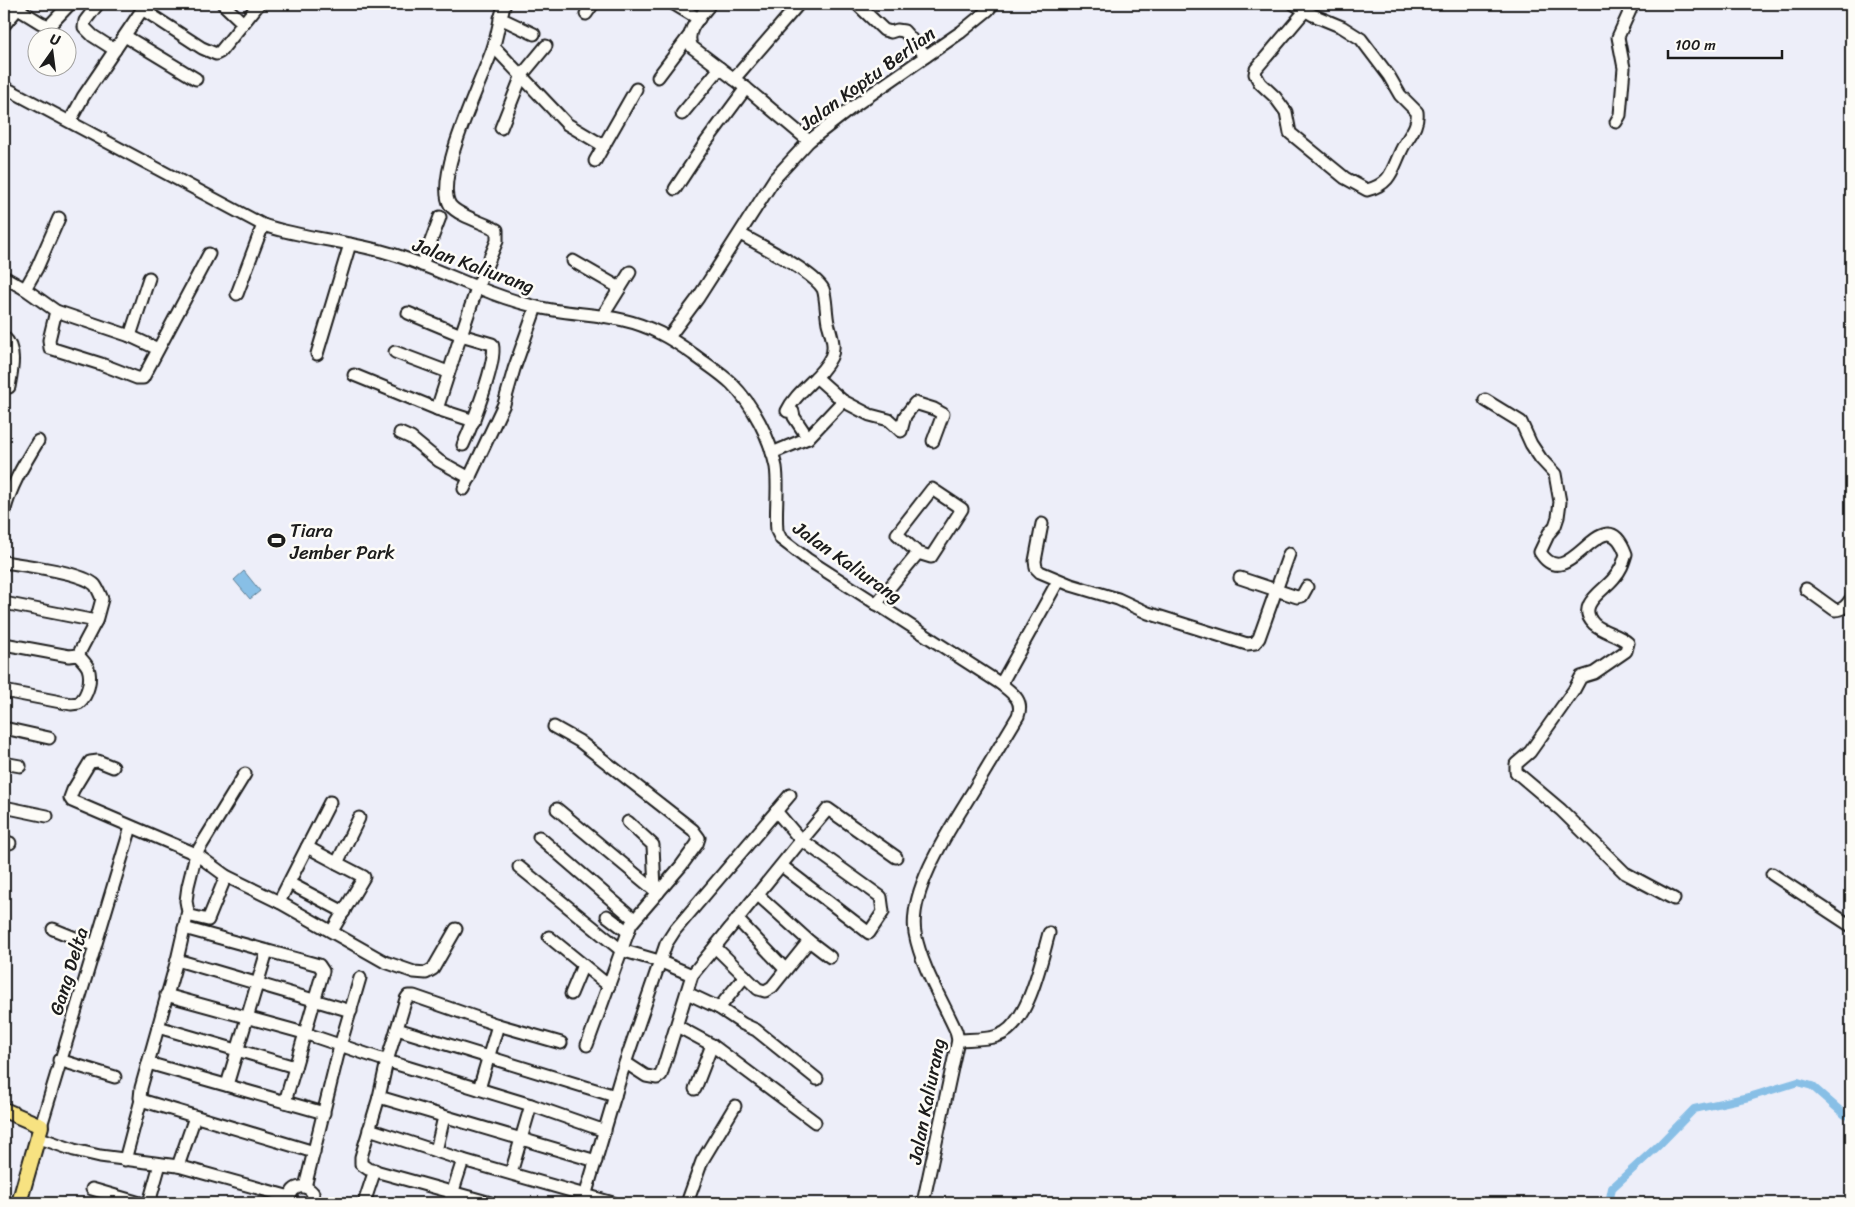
<svg xmlns="http://www.w3.org/2000/svg" width="1855" height="1207" font-family="Sriracha,sans-serif">
  <style>
    .water { fill: #88bfe6; stroke: #5d7e95 }
    .lines { fill: none; stroke-linecap: round; stroke-linejoin: round }
    .canal { stroke: #88bfe6; stroke-width: 8 }
    .minor-casing { stroke: #1c1c1c; stroke-width: 15 }
    .major-casing { stroke: #1c1c1c; stroke-width: 18 }
    .minor { stroke: #fdfcf7; stroke-width: 11 }
    .major { stroke: #f7e281; stroke-width: 14 }
    .labels { text-anchor: middle; stroke-width: 5; stroke-linejoin: round; paint-order: stroke }
    .street-label { font-size: 19px; fill: #1c1c1c; stroke: #fdfcf7 }
    .poi-label { font-size: 19px; fill: #1c1c1c; stroke: #fdfcf7; text-anchor: start }
  </style>
  <rect width="100%" height="100%" fill="#edeef9"/>
  <filter id="ink" filterUnits="userSpaceOnUse"><feTurbulence type="fractalNoise" baseFrequency=".02" numOctaves="2"/><feDisplacementMap in="SourceGraphic" scale="10" xChannelSelector="R" yChannelSelector="G"/><feConvolveMatrix kernelMatrix="1 2 1 2 8 2 1 2 1" color-interpolation-filters="sRGB"/></filter>
  <g filter="url(#ink)">
    <!-- water -->
    <path class="water" d="M244 571 260 591 250 599 234 580Z"/>
    <g class="lines">
      <!-- canal -->
      <path class="canal" d="M1609 1203 1612 1188 1659 1145 1694 1109 1749 1097 1798 1082 1812 1086 1845 1115 1851 1116"/>
      <defs>
        <g id="minor">
          <path d="M10 4 41 23 49 26 70 4"/>
          <path d="M98 4 85 21 84 27 93 36 115 50"/>
          <path d="M223 4 243 23"/>
          <path d="M674 4 699 19"/>
          <path d="M857 4 884 30 891 32 897 30 904 31 926 56"/>
          <path d="M1294 4 1313 15 1342 27 1361 39 1389 76 1400 95 1417 112C1419 128 1407 137 1401 151 1392 170 1391 184 1367 190L1345 178 1290 133 1286 112 1275 97 1260 83 1255 74 1256 69 1305 11"/>
          <path d="M708 7C699 18 684 32 692 47L746 88 809 141"/>
          <path d="M142 9 202 48 216 54 220 52 259 4"/>
          <path d="M586 14 593 4"/>
          <path d="M500 18 534 34"/>
          <path d="M4 25 22 4"/>
          <path d="M125 36 196 79"/>
          <path d="M494 47 567 124 604 146"/>
          <path d="M658 77 689 36"/>
          <path d="M734 79 797 6"/>
          <path d="M4 87 263 225C305 239 350 241 392 254 440 269 484 294 533 306 563 314 594 313 623 320 650 326 671 338 693 354 706 364 721 373 732 384 753 405 770 438 776 467 779 488 775 509 777 531L781 539 807 559 1001 684C1012 693 1024 700 1018 716 1003 741 988 766 973 791 951 827 908 890 915 933 921 966 942 1000 956 1031L958 1040 923 1203"/>
          <path d="M682 114 720 68"/>
          <path d="M70 121 83 97 146 4"/>
          <path d="M1616 122 1620 115 1624 68 1618 37 1633 4"/>
          <path d="M501 128 522 75 546 46"/>
          <path d="M595 161 636 89"/>
          <path d="M675 189 706 142 746 88"/>
          <path d="M740 234C758 244 814 272 823 289 826 296 826 314 828 323 831 334 836 347 831 357 821 378 797 390 787 411L793 412 794 417 808 438"/>
          <path d="M573 261 620 288"/>
          <path d="M422 265 440 217"/>
          <path d="M4 277 25 289 56 311 130 336 158 349"/>
          <path d="M25 289 37 268 59 218"/>
          <path d="M237 294 263 225"/>
          <path d="M56 311 49 340 50 348 101 364 137 378H143L209 254"/>
          <path d="M408 313 461 335 477 288 497 241V230C485 223 458 216 450 205 433 178 483 78 493 48 498 34 499 18 505 4"/>
          <path d="M602 317 630 272"/>
          <path d="M130 336 149 278"/>
          <path d="M4 337C17 349 12 371 9 387"/>
          <path d="M669 337 698 298 775 178 809 141 854 106 961 32 988 10 993 4"/>
          <path d="M395 352 448 372"/>
          <path d="M317 354 350 244"/>
          <path d="M354 375 437 409 474 421"/>
          <path d="M816 377 843 401 870 415 889 420 901 431 905 416 915 403 934 409 943 414 933 441"/>
          <path d="M1485 400 1521 422 1531 444 1541 459 1555 474 1560 502 1558 517 1555 526 1549 533 1540 552C1569 599 1603 492 1626 554 1623 564 1621 570 1614 578 1604 591 1575 605 1594 624 1604 633 1618 634 1628 643L1626 651 1594 673 1581 677 1574 690 1530 752 1516 764V772L1561 810 1625 873 1674 899"/>
          <path d="M437 409 461 335 492 344C500 355 470 430 463 445"/>
          <path d="M400 433 411 438 439 461 470 478"/>
          <path d="M772 453 808 438 843 401"/>
          <path d="M464 489 504 404 514 369 536 307"/>
          <path d="M4 513C10 487 24 464 38 441"/>
          <path d="M1042 524 1035 561 1036 568 1040 572 1071 585 1118 599 1148 613 1247 644 1255 643 1259 638 1289 554"/>
          <path d="M4 562C23 565 82 572 95 585 98 589 100 594 102 599L96 621 78 655 69 656 4 644"/>
          <path d="M1240 578 1297 597 1302 596 1307 587"/>
          <path d="M1806 589 1835 610C1843 610 1847 605 1851 599"/>
          <path d="M4 603 96 621"/>
          <path d="M876 604 918 553 931 557 962 509 932 489 897 534 918 553"/>
          <path d="M1001 684 1058 581"/>
          <path d="M4 691 71 704 79 703C88 695 92 679 88 668 86 663 81 659 78 655"/>
          <path d="M554 727 579 741 693 830 699 838 697 844 681 866 631 924 587 1045"/>
          <path d="M4 728 49 738"/>
          <path d="M4 763 20 766"/>
          <path d="M113 767 98 761 90 762 73 790 70 798 72 801 196 854 226 876 279 902 385 962 414 972 426 973 433 969 456 929"/>
          <path d="M245 774 196 854 188 886 186 901 188 912 177 960 141 1088 140 1098 144 1101 314 1152"/>
          <path d="M4 807 47 816"/>
          <path d="M557 809 658 893"/>
          <path d="M628 822 653 845 655 890"/>
          <path d="M539 837 634 919"/>
          <path d="M802 840 828 809 896 857"/>
          <path d="M4 842 10 843"/>
          <path d="M307 847 337 863 359 818"/>
          <path d="M782 866 869 933 883 912 881 897 799 838"/>
          <path d="M519 867 621 950 659 961 692 975"/>
          <path d="M1772 874 1851 926"/>
          <path d="M289 883 344 912"/>
          <path d="M758 895 809 941 830 957"/>
          <path d="M279 902 330 802"/>
          <path d="M187 915 208 920 226 876"/>
          <path d="M607 916 628 932"/>
          <path d="M737 919 785 969"/>
          <path d="M184 928 319 965 323 971 285 1102"/>
          <path d="M53 929 95 946"/>
          <path d="M332 931 364 877 337 863"/>
          <path d="M549 937 609 986"/>
          <path d="M715 947 758 989 765 991 772 987 809 941"/>
          <path d="M177 960 351 1011"/>
          <path d="M687 993 719 1008 743 1024 756 1030 817 1079"/>
          <path d="M571 994 583 965"/>
          <path d="M166 995 304 1033 387 1061 531 1105 605 1131"/>
          <path d="M719 1008 745 976"/>
          <path d="M677 1026 712 1045 815 1122"/>
          <path d="M158 1027 295 1067"/>
          <path d="M397 1029 615 1096"/>
          <path d="M958 1040C970 1039 985 1040 997 1036 1028 1027 1041 961 1049 933"/>
          <path d="M59 1060 115 1077"/>
          <path d="M148 1063 324 1113"/>
          <path d="M626 1063 646 1076 657 1078 661 1075 692 975 799 843V838L776 811"/>
          <path d="M227 1085 267 951"/>
          <path d="M479 1089 498 1025"/>
          <path d="M695 1089 712 1045"/>
          <path d="M379 1097 596 1161"/>
          <path d="M41 1126 131 827"/>
          <path d="M369 1129 463 1160 613 1203"/>
          <path d="M37 1137 74 1150 100 1156 178 1166 290 1197"/>
          <path d="M436 1151 444 1117"/>
          <path d="M125 1160 141 1100"/>
          <path d="M178 1166 195 1117"/>
          <path d="M511 1173 531 1105"/>
          <path d="M305 1187 340 1046 360 978"/>
          <path d="M92 1189 140 1203"/>
          <path d="M149 1203 160 1164"/>
          <path d="M291 1203C287 1188 303 1181 313 1193L312 1203"/>
          <path d="M364 1203 375 1170"/>
          <path d="M449 1203 463 1160"/>
          <path d="M491 1203 368 1169 361 1164V1157L379 1097 387 1061 406 999 408 996H414L498 1025 561 1043"/>
          <path d="M583 1203 622 1072 666 944 675 930 790 795"/>
          <path d="M687 1203 702 1161 735 1106"/>
        </g>
        <path id="major" d="M4 1110 41 1126 19 1203"/>
      </defs>
      <!-- minor casing -->
      <use href="#minor" class="minor-casing"/>
      <!-- major casing -->
      <use href="#major" class="major-casing"/>
      <!-- minor -->
      <use href="#minor" class="minor"/>
      <!-- major -->
      <use href="#major" class="major"/>
    </g>
  </g>
  <!-- icons -->
  <defs>
    <symbol id="stadium-bare" viewBox="-9 -9 18 18"><path d="M0-5a6.5 5 0 1 0 0 10a6.5 5 0 1 0 0-10ZM-3.5-1.8h7v3.6h-7Z" fill="#1c1c1c" stroke="#fdfcf7" stroke-width="2.5" paint-order="stroke"/></symbol>
  </defs>
  <g fill-rule="evenodd">
    <use href="#stadium-bare" x="264" y="528" width="25" height="25"/>
  </g>
  <g class="labels">
    <!-- street labels -->
    <g class="street-label">
      <text transform="translate(867 78) rotate(-36)" y="7">Jalan Koptu Berlian</text>
      <text transform="translate(474 265) rotate(20)" y="7">Jalan Kaliurang</text>
      <text transform="translate(848 562) rotate(35)" y="7">Jalan Kaliurang</text>
      <text transform="translate(68 971) rotate(-73)" y="7">Gang Delta</text>
      <text transform="translate(926 1101) rotate(-79)" y="7">Jalan Kaliurang</text>
    </g>
    <!-- poi labels -->
    <g class="poi-label">
      <text x="290" y="537">Tiara<tspan x="290" dy="22">Jember Park</tspan></text>
    </g>
  </g>
  <!-- margin -->
  <rect width="1855" height="1207" fill="none" stroke="#fdfcf7" stroke-width="20"/>
  <rect x="10" y="10" width="1835" height="1187" fill="none" stroke="#1c1c1c" stroke-width="2" filter="url(#ink)"/>
  <!-- north arrow -->
  <g transform="translate(52 52) rotate(14)"><circle r="24" fill="#fdfcf7" stroke="#a3a29f"/>
  <path d="M0-4L9 19L0 12L-9 19Z" fill="#1c1c1c"/>
  <text y="-8" font-size="14" font-weight="bold" text-anchor="middle" fill="#1c1c1c">U</text>
  </g>
  <!-- scale -->
  <path d="M1668 50v8h114v-8" fill="none" stroke="#1c1c1c" stroke-width="2.5"/>
  <text x="1675" y="50" font-size="15" fill="#1c1c1c" stroke="#fdfcf7" stroke-width="4" paint-order="stroke">100 m</text>
</svg>
